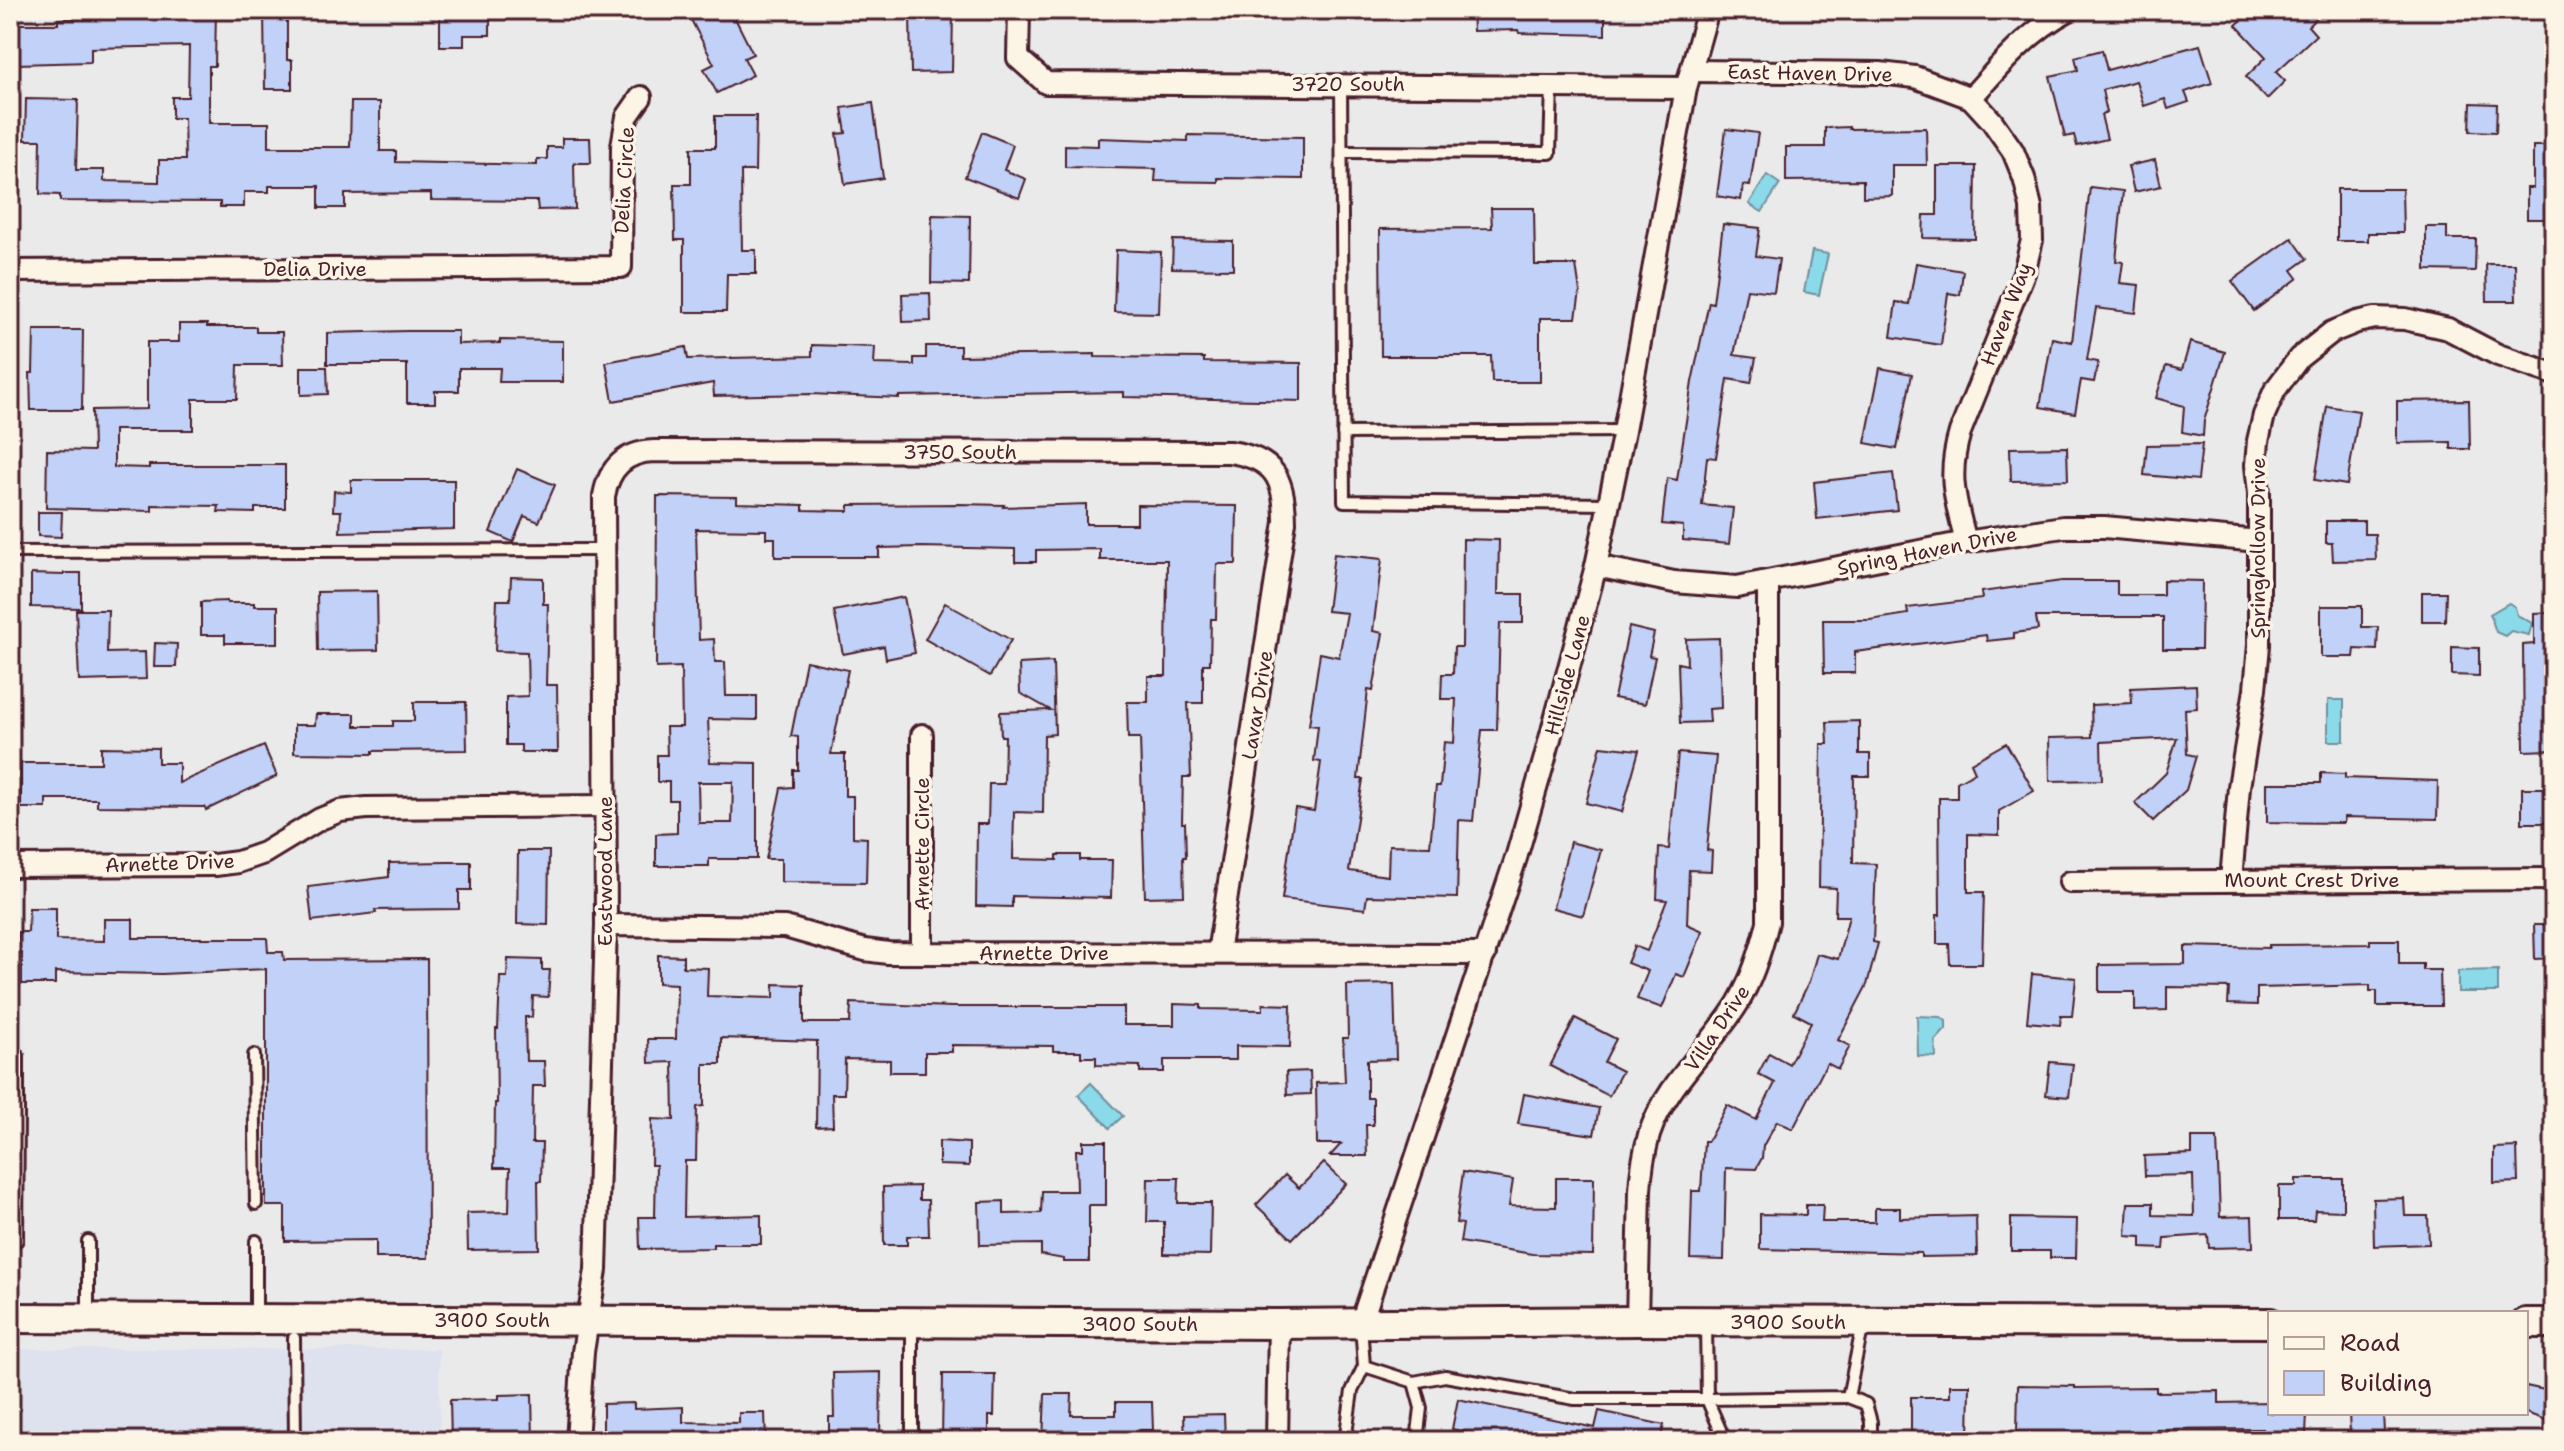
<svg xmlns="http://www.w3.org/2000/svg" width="2564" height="1451" font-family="'Shantell Sans',sans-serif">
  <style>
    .built { fill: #dee2ee }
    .water { fill: #8bdae9; stroke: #718f9d; stroke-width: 2 }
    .building { fill: #c1d1f7; stroke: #4a1f2b; stroke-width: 2; fill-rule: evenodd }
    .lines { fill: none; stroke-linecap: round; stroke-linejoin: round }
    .lane-casing { stroke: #4a1f2b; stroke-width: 16 }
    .street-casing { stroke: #4a1f2b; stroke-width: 26 }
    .secondary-casing { stroke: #4a1f2b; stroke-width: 34 }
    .lane { stroke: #fcf5e5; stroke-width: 10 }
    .street { stroke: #fcf5e5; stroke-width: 20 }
    .secondary { stroke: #fcf5e5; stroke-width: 28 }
    .labels { text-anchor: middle; stroke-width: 7; stroke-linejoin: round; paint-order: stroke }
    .street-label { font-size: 20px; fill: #4a1f2b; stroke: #fcf5e5 }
  </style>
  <rect width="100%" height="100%" fill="#eaeaea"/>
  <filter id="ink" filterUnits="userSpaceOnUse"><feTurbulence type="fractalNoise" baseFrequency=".0125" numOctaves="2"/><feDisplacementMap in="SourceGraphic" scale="16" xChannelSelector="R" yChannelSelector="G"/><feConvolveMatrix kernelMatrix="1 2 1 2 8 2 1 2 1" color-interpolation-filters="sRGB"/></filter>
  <g filter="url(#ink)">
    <!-- built -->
    <path class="built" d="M10 1349H439L440 1441H10Z"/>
    <!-- water -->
    <g class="water">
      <path d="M1767 175 1780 184 1762 212 1749 204Z"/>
      <path d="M1812 251 1828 254 1819 295 1804 292Z"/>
      <path d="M2509 603 2515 607 2517 615 2532 623 2529 635 2511 631 2505 636 2496 632 2490 614Z"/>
      <rect x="2328" y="700" width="16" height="41"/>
      <path d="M2498 970V992H2458V971Z"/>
      <path d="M1917 1016 1941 1017 1946 1021V1029L1935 1041 1936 1057 1918 1056Z"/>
      <path d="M1091 1083 1123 1116 1110 1128 1078 1095Z"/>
    </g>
    <!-- building -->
    <g class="building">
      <path d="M117 10H216L215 66H209V123H269V147H350L351 102H380V151H396V162L537 165V159H547V147H562V138H590L591 163H574L575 209 538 210 537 201 431 200V193L345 194V208H319V186H269V192H244V207H220V202L60 201V195L40 194 41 140H25L26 99 78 100 76 170H104V181L159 182V160H185L184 118H172V97H188L189 46 91 48V62L17 64 16 24H58V19L117 17Z"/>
      <path d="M264 10H287V60H292V89H265Z"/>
      <path d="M440 10H490V35H464V46H440Z"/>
      <path d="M686 10H731L753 54 744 58 753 75 717 93 704 69 714 64Z"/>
      <path d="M953 10 952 72 911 73 910 11Z"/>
      <path d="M1472 10 1605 11V35L1519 33 1518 30 1473 31Z"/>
      <path d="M2253 10H2325L2308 26 2316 35 2276 72 2285 81 2267 99 2246 77 2266 57 2236 25Z"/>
      <path d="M2200 45 2212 83 2185 92 2189 102 2168 109 2165 99 2144 106 2136 81 2102 90 2107 113 2101 115 2107 139 2077 146 2074 135 2065 137 2050 76 2078 70 2075 57 2102 50 2107 70Z"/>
      <path d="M873 103 883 178 845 184 837 134 846 133 842 108Z"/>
      <path d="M2471 103 2497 104 2496 132 2470 131Z"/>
      <path d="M715 116H756L755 171H741L742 250H756V274H727L726 312H684V240H675L674 184H691V148H715Z"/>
      <path d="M1849 127V129L1926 128 1927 165H1892V196L1863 197V180L1786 181V147H1825V128Z"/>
      <path d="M1726 129 1758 133 1750 186 1743 185 1741 200 1717 196Z"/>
      <path d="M982 132 1013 145 1004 170 1026 179 1019 198 965 177Z"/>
      <path d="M1188 135 1303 137V179L1218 178V182L1155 181 1156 169 1065 167V145L1098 146V138L1188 141Z"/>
      <path d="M2533 146H2554V219H2527V188H2533Z"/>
      <path d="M2155 160 2161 186 2134 192 2128 166Z"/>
      <path d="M1937 166H1976L1975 239 1923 238 1924 215H1937Z"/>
      <path d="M2090 187 2123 191 2116 261 2123 262 2120 283 2139 285 2136 313 2096 308 2087 360 2098 362 2094 382 2081 380 2075 413 2040 407 2052 338 2072 342Z"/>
      <path d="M2337 189H2402L2403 233H2368V241H2337Z"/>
      <path d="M1491 208H1534L1535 265H1576L1580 292 1576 318H1540V382H1492L1491 356H1381L1380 229 1492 228Z"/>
      <path d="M932 215 970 216 969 284 931 283Z"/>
      <path d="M1723 224 1760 228 1756 256 1779 259 1774 292 1747 289 1734 355 1756 358 1751 383 1728 379 1716 458 1707 457 1702 505 1733 508 1729 544 1683 540V526L1662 524 1667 478 1677 480 1692 382 1709 302 1713 303Z"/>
      <path d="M2426 227H2447V239H2476L2475 271 2426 270Z"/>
      <path d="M2292 238 2307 259 2292 270 2298 278 2254 311 2232 281Z"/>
      <path d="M1173 240 1233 241V269L1172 268Z"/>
      <path d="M1116 250 1161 252 1159 313 1114 312Z"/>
      <path d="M1916 263 1963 271 1960 295 1948 293 1941 345 1891 337 1896 302 1909 304Z"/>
      <path d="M2486 264H2515L2516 301H2487Z"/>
      <path d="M930 293 931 321 903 322 902 294Z"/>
      <path d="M179 324H207V327H256V332H282L283 365H238L237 399H193V430H114V467L149 468V465H285V508H255V513L218 512 219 506 152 505V511L46 508 47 450 93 451 92 410 147 409V342H179Z"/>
      <path d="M34 330H83L82 410H31L30 373H33Z"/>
      <path d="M407 331H458V344L500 343V340L563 341V382H499L500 368H459V391H435V403H407V364H327V333Z"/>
      <path d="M2190 342 2225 352 2204 421 2203 436 2182 432 2184 406 2156 398 2166 366 2182 370Z"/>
      <path d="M812 345 875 347 874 364 914 365V358H926V346H960V356L1095 354V357L1204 358V362L1301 363V401L1124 397V392L899 396V398L811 394 714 396 713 383 613 401 606 362 686 347 688 359 812 356Z"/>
      <path d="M301 367H327L328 394 301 395Z"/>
      <path d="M1880 368 1912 374 1897 449 1865 443Z"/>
      <path d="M2469 400 2470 449H2451V442L2397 443V401Z"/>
      <path d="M2327 406 2359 411 2347 485 2315 480Z"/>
      <path d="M2202 444 2198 480 2144 475 2147 445Z"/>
      <path d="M2067 447 2068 480 2011 481 2010 448Z"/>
      <path d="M517 469 555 485 539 522 524 516 513 542 490 532Z"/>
      <path d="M1893 473 1897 510 1817 519 1814 482Z"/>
      <path d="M351 480H454V529L340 532 341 511H333L334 491 351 492Z"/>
      <path d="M657 496 737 497V503L803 505V510L849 511V505L960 504 1004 505 1003 507 1086 504V524H1137V505L1237 506 1236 564H1217L1216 619H1211L1210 664H1203V703H1188L1191 777H1183L1182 823H1185L1186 857H1183L1184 896 1145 897 1140 738H1128L1127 702H1148V676H1166L1167 560H1100V549L1036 550V562H1015V549L921 547 879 548V557H775V538H766V530L696 529 699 640 714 639 715 662H725L726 696H757V720L708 719 710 762 757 763V859H709V866H656V834L677 833V800H669V782H657V755H667L666 727H682L681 667 656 668ZM698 782H733L732 823H699Z"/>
      <path d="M38 512H62L61 537 38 536Z"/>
      <path d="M2326 521H2364V534H2375L2376 560 2333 561 2332 543H2326Z"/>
      <path d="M1463 539 1499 540 1498 594H1523V623H1500L1497 730H1482L1473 821 1459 820 1457 898 1367 896 1365 909 1282 899 1295 808 1314 811 1321 762 1314 761 1318 726 1309 725 1320 653 1339 657 1347 613 1327 611 1334 554 1382 559 1373 631 1383 633 1373 691 1368 690 1358 779H1363L1349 871 1388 876 1389 845 1430 846 1436 786H1440L1444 742 1454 743 1456 699H1441L1442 674H1453L1454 647H1462Z"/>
      <path d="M64 573H81V608L31 607V574L64 575Z"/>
      <path d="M511 577 543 578V604H548L546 685H557L558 752H521V745H506V697L528 696 527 652 495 651 497 600H510Z"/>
      <path d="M2163 580 2202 581 2201 649H2163V617H2036L2038 630 2014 633V638L1987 641 1986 635 1855 652V673H1824L1823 620H1870L1908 614 1907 608 1982 599 1981 592 2062 581H2117V595H2163Z"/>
      <path d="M377 591 378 650 318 651 317 592Z"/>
      <path d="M2422 592H2446L2445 621H2422Z"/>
      <path d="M904 597 915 653 886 659 884 646 843 654 834 611Z"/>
      <path d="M227 601V603H254V606H278V643H225V635H201V602Z"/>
      <path d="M945 603 1011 640 990 676 925 639Z"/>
      <path d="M2321 606H2362V627H2378L2377 650 2355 649 2354 657H2321Z"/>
      <path d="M76 610H108L107 653 145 652 146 679 79 681Z"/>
      <path d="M2554 612V750L2524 751 2523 645 2534 644V613Z"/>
      <path d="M1629 627 1654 633 1649 656 1655 657 1645 704 1614 698Z"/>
      <path d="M1719 638 1721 708 1709 709 1710 722 1680 723 1678 663 1687 665 1686 639Z"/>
      <path d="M155 643 177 644 176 667H154Z"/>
      <path d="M2452 647 2479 648V676L2452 675Z"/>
      <path d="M806 661 848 670 831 754H845V796H853V837L867 838 866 883 781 882V859H766L781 788 793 787V770H798V737L791 736Z"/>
      <path d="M1053 662 1055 734 1044 735 1043 813 1014 812 1013 859 1057 860V855H1080V860H1112L1111 898 1012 896V907L976 906 977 824H988L989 784H1004L1005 736H1001L1000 712 1050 710 1020 693 1019 664Z"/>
      <path d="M2196 685 2197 708 2185 709 2187 754 2196 756 2186 790 2153 821 2135 803 2166 773 2177 738 2101 742 2102 780 2050 781 2049 738 2092 737 2091 705 2132 703 2131 688Z"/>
      <path d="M414 702H466L467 750 373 751V754L294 753V725H315L316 714H355V726H393V721H414Z"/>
      <path d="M1859 721V754H1870V776H1854L1853 863 1876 864 1873 942 1878 943 1867 985 1838 1040 1850 1046 1838 1069 1827 1063 1793 1129 1777 1121 1763 1146 1762 1158 1756 1169 1726 1168 1724 1260 1690 1259 1692 1191H1701L1704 1141H1708L1727 1105 1756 1120 1775 1083 1758 1074 1769 1053 1789 1064 1811 1022 1794 1013 1809 982 1817 954 1838 959 1849 916H1835L1836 888 1819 887 1821 744H1828L1827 722Z"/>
      <path d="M2006 743 2034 791 1999 811V835L1968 834V892H1984L1982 964H1950L1949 944H1937V915H1940L1939 798H1957V782L1975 772 1971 763Z"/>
      <path d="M264 746 277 776 206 810 205 807 97 806V799H46V808H21V763H101V747L158 748V763H179V783Z"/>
      <path d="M1601 746 1639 750 1622 812 1586 803Z"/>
      <path d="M1678 753 1716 756 1707 850 1712 851 1711 871 1689 870 1687 924 1703 931 1684 977 1676 974 1662 1008 1637 999 1648 971 1627 963 1634 946 1647 951 1667 900 1657 899 1659 848 1669 849Z"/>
      <path d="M2321 773 2345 774V778L2438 781 2437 819 2344 817V823L2267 822V783H2321Z"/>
      <rect x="2522" y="788" width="32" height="35"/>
      <path d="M1570 842 1601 850 1583 916 1553 908Z"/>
      <path d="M518 851H549L548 925 517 924Z"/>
      <path d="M447 862H471V890H459V909L375 910 376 913 312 921 308 887 389 877V863Z"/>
      <path d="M29 908H56V940L104 941V919H133V938H267L268 952H283L284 960 427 959 428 1258H376V1240L285 1241V1206H266V969L162 974 55 972V984H22V953H18V932H28Z"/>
      <path d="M2534 925H2554V958L2535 959Z"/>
      <path d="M2370 940H2399V964H2423V970H2440L2441 1006H2377V991H2370V985L2257 988V1005L2228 1004 2229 988 2167 987V1010L2135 1011V992H2099V965L2185 964V946L2269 948V945L2370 944Z"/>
      <path d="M658 955 683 956V967L708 968 707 996 774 998V984L804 985V1023H850L851 1003 952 1007H1124V1025H1174V1004L1201 1005V1009L1263 1010V1004L1291 1005 1290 1047 1236 1046V1060H1164V1072H1140V1066L1096 1065V1057H1081V1051H1053V1046L952 1045V1052H925V1072H890V1060L845 1059 844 1094H832L833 1126 816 1127 817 1041 721 1038V1064H704V1106L697 1107 696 1161H685L684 1217 761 1215V1244H713V1248L640 1249 639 1217H655L656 1165H651L652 1119 674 1120 673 1062 649 1063 648 1039H676L677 984 658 983Z"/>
      <path d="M508 959 542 960V970H550L548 997 533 996 532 1017H525L526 1061H544L545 1086H533L532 1143H542L541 1181H538L539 1249 468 1250 467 1213 509 1212 510 1168H494L495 1103H497L496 1029H498L500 977H507Z"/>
      <path d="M2032 974 2076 978 2072 1016H2061L2060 1025 2027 1022Z"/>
      <path d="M1394 984 1396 1059 1367 1060V1098H1373V1125H1366L1367 1156H1330L1341 1144H1317L1316 1083 1345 1082 1343 1038H1348L1347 985Z"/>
      <path d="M1575 1018 1616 1039 1604 1062 1622 1071 1609 1096 1550 1066Z"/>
      <path d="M2050 1062 2073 1064 2069 1097 2046 1095Z"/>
      <path d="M1310 1071 1311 1094 1287 1095 1286 1072Z"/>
      <path d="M1524 1094 1599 1108 1594 1135 1518 1124Z"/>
      <path d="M2192 1138H2217L2220 1217 2252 1216 2253 1247 2209 1248 2208 1235 2165 1238 2164 1249 2141 1248V1237L2126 1236 2128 1203H2153V1215L2194 1216 2193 1175 2145 1176 2144 1156 2192 1154Z"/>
      <path d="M939 1141 969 1143V1166L939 1165Z"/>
      <path d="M1083 1141H1106V1205H1089V1262H1064V1259L1041 1255V1244L980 1245 979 1202 1004 1201V1214L1041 1213 1042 1191H1077L1076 1150H1083Z"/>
      <path d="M2517 1147 2518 1182 2494 1183V1148Z"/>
      <path d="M1324 1163 1346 1184 1292 1239 1256 1205 1285 1175 1299 1188Z"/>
      <path d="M1463 1172 1513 1180 1509 1206 1556 1207V1178H1594L1593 1255 1532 1254 1460 1242 1463 1224 1456 1223Z"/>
      <path d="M1148 1178H1179L1178 1203H1211L1210 1255 1164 1254V1222H1147Z"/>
      <path d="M2296 1179H2343V1211L2315 1210 2314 1220H2279V1186H2296Z"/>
      <path d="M919 1186V1200H928L929 1236H907V1245H884L883 1187Z"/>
      <path d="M2404 1198 2405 1216H2428L2429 1244 2374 1246 2373 1199Z"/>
      <path d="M1806 1205H1823L1822 1222H1875V1208H1900V1218L1976 1216 1977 1256 1921 1257V1253L1760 1249V1214L1806 1215Z"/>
      <path d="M2011 1218 2077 1219 2076 1258H2050V1251H2011Z"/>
      <path d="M881 1372 880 1441H829V1417H834L833 1373Z"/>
      <path d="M943 1374H995L994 1416H989V1441H942Z"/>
      <path d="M1950 1385H1970L1969 1441H1911V1397H1950Z"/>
      <path d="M2018 1385 2075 1386V1388L2156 1387V1392L2219 1391V1403L2270 1402V1413H2307L2306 1434 2263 1433V1429L2156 1430V1441H2055V1433H2017Z"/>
      <path d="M2526 1386 2554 1392V1423L2526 1413Z"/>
      <path d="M532 1394 533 1441H451L450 1400 499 1399V1395Z"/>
      <path d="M1045 1394H1072L1071 1415H1116V1402H1152L1153 1430H1140L1141 1441H1043Z"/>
      <path d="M1458 1399 1595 1428 1599 1411 1664 1425 1660 1441H1505L1452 1429Z"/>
      <path d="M634 1403V1409L683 1407V1422L739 1423V1413H765L766 1441H603V1404Z"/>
      <path d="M2349 1413H2383L2384 1432 2350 1433Z"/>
      <path d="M1224 1414 1225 1441H1185L1184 1415Z"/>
    </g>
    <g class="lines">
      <defs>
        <g id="lane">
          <path d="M1341 84 1344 501 1609 504"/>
          <path d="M1342 152 1550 153 1552 85"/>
          <path d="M1343 433 1624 431"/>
          <path d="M10 552 605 550"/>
          <path d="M254 1055 256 1204"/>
          <path d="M10 1113 18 1114V1056"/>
          <path d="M17 1240 18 1114"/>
          <path d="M256 1241V1315"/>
          <path d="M88 1315V1241"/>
          <path d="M294 1338 295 1441"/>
          <path d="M1364 1366 1414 1382 1445 1376 1575 1399H1707L1706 1321"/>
          <path d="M1414 1382 1421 1408 1417 1441"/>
          <path d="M1848 1397 1866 1404 1871 1422V1441"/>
          <path d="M912 1441V1325"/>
          <path d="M1345 1441 1352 1391 1364 1366 1361 1325"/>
          <path d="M1725 1441 1707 1399 1848 1397 1863 1324"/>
        </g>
        <g id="street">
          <path d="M1019 10 1018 58 1046 83 1686 88"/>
          <path d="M1692 71 1880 73 1915 77 1971 98 1992 121 2013 151 2024 178 2031 207 2032 240 2024 273 1960 432C1947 476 1955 499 1966 542"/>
          <path d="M1971 98C2001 64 2029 31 2069 10"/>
          <path d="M10 271 621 267 622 146 627 117 641 97"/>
          <path d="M1596 566 1674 582 1737 587 1966 542 2063 527H2104L2259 541"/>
          <path d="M922 735V953"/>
          <path d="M10 866 215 865 238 862 264 853 320 819 340 811 366 808 605 806"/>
          <path d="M2231 880 2239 787 2255 689 2259 645V493L2256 465 2258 441 2264 415 2275 390 2299 358 2332 332 2357 322 2375 318 2405 319 2448 329 2498 355 2554 374"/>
          <path d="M2070 882 2554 879"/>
          <path d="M606 925 785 927 865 950 888 953 1485 954"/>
          <path d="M1637 1321 1640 1190C1641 1171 1644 1153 1649 1135 1665 1085 1711 1047 1738 1003 1753 977 1761 951 1768 922V582"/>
          <path d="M1361 1323 1516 858 1544 761 1596 566 1624 431 1686 88 1708 10"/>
          <path d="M577 1441 583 1352 596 1270 606 925 604 496C609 468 625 452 654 451L1229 452C1274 458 1285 478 1285 522L1218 953"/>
          <path d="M1277 1441 1279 1324"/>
        </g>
        <g id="secondary">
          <path d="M10 1318 1279 1324 1637 1321 2270 1323"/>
          <path d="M2526 1323H2554"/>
        </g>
      </defs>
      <!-- lane casing -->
      <use href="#lane" class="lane-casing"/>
      <!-- street casing -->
      <use href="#street" class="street-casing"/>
      <!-- secondary casing -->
      <use href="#secondary" class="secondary-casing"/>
      <!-- lane -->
      <use href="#lane" class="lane"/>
      <!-- street -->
      <use href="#street" class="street"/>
      <!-- secondary -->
      <use href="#secondary" class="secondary"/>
    </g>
  </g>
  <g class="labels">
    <!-- street labels -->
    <g class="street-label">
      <text transform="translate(1810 73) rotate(1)" y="7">East Haven Drive</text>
      <text x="1348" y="91">3720 South</text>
      <text transform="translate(624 180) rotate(-87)" y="7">Delia Circle</text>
      <text x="315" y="276">Delia Drive</text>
      <text transform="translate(2006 314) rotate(-69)" y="7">Haven Way</text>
      <text x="960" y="459">3750 South</text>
      <text transform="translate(2258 548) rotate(-90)" y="7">Springhollow Drive</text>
      <text transform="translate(1927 551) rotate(-11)" y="7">Spring Haven Drive</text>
      <text transform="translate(1567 675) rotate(-75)" y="7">Hillside Lane</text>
      <text transform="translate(1257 705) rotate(-81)" y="7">Lavar Drive</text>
      <text transform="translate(922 844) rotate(-90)" y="7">Arnette Circle</text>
      <text transform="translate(170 863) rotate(-2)" y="7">Arnette Drive</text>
      <text transform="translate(605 871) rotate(-90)" y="7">Eastwood Lane</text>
      <text x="2312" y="887">Mount Crest Drive</text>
      <text x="1044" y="960">Arnette Drive</text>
      <text transform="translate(1717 1028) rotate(-56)" y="7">Villa Drive</text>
      <text x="492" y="1327">3900 South</text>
      <text x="1788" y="1329">3900 South</text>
      <text x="1140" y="1331">3900 South</text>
    </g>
  </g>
  <!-- margin -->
  <rect width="2564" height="1451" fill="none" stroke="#fcf5e5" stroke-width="40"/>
  <rect x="20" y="20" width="2524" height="1411" fill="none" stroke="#4a1f2b" stroke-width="3" filter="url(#ink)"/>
  <!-- legend -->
  <rect x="2268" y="1311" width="260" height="104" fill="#fcf5e5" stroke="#b59f9b" stroke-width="2"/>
  <rect x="2284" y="1337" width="40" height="12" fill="#fcf5e5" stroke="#b59f9b" stroke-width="2"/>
  <text x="2340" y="1351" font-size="24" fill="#4a1f2b">Road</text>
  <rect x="2284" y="1371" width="40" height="24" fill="#c1d1f7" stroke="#b59f9b" stroke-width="2"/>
  <text x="2340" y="1391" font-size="24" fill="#4a1f2b">Building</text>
</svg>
